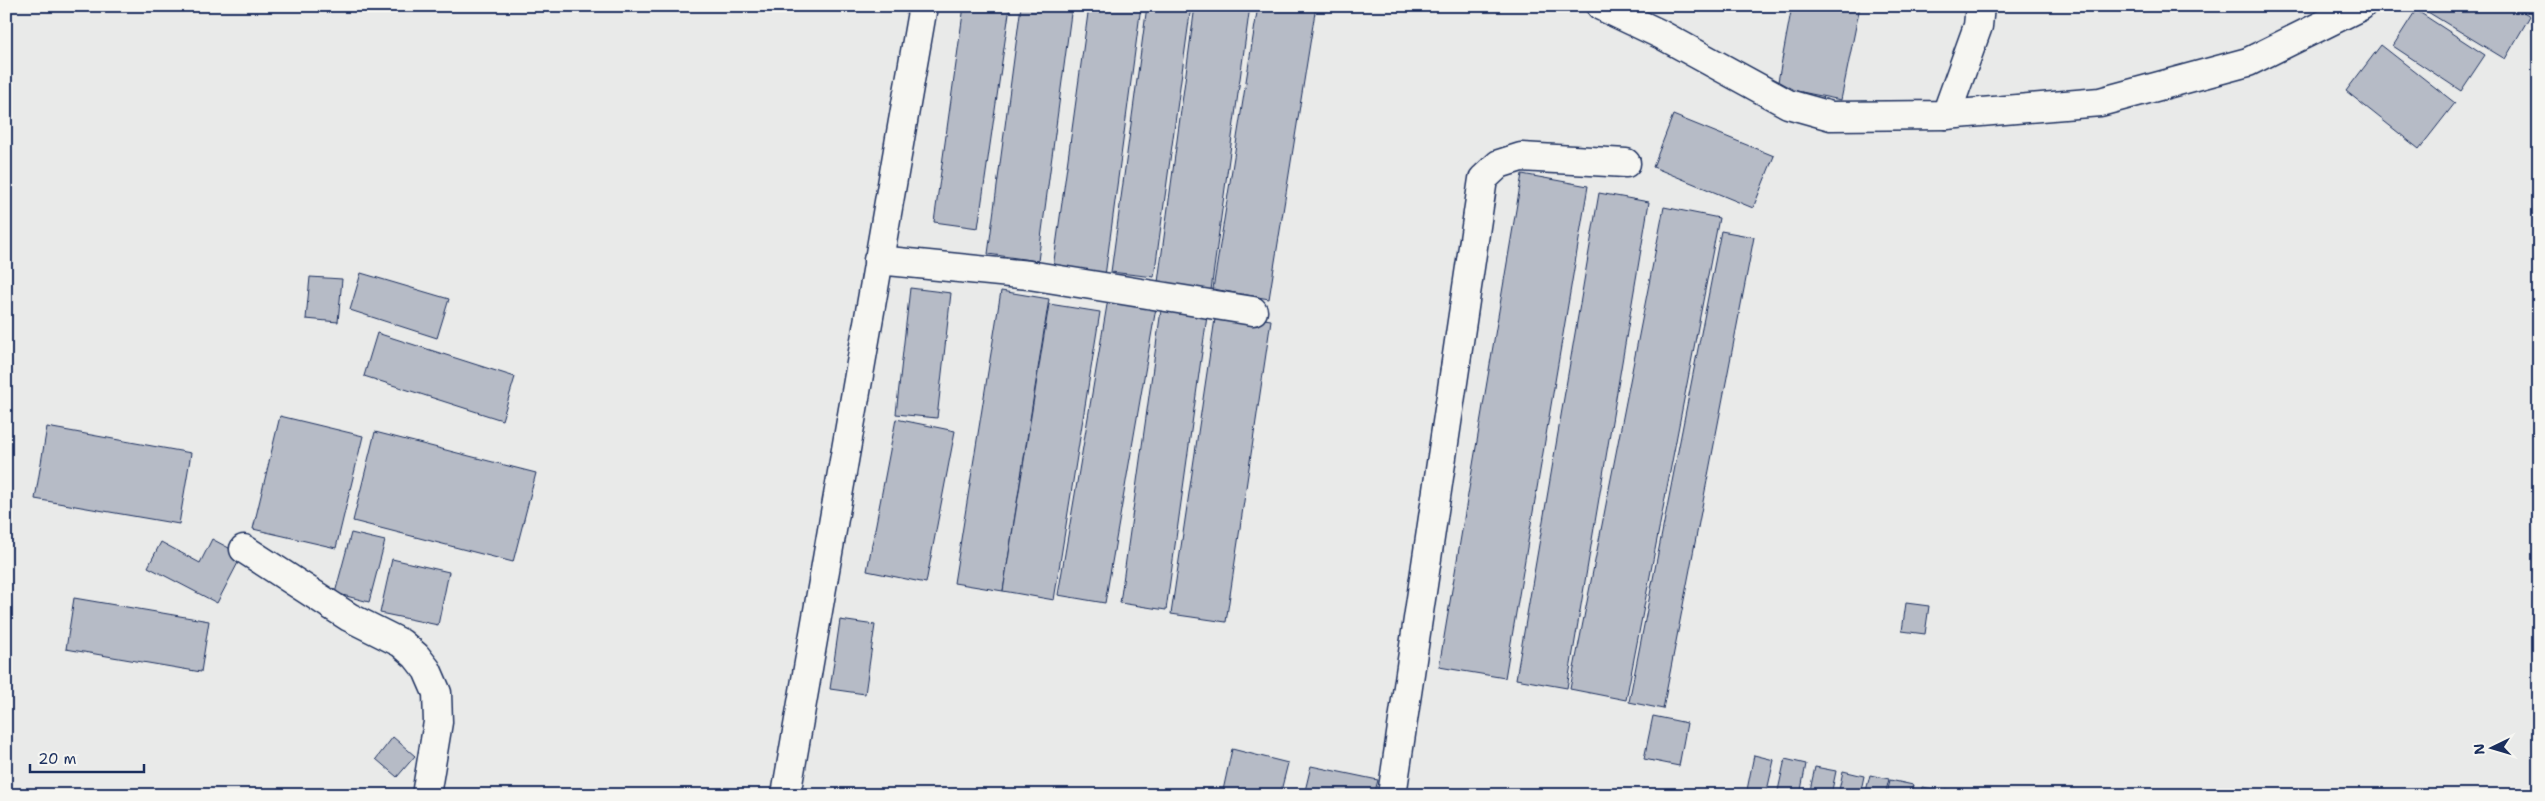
<svg xmlns="http://www.w3.org/2000/svg" width="2545" height="801" font-family="'Shantell Sans',sans-serif">
  <style>
    .building { fill: #b6bbc6; stroke: #1b2f5e }
    .lines { fill: none; stroke-linecap: round; stroke-linejoin: round }
    .minor-casing { stroke: #1b2f5e; stroke-width: 31 }
    .minor { stroke: #f6f6f2; stroke-width: 28 }
  </style>
  <rect width="100%" height="100%" fill="#e9eae9"/>
  <filter id="ink" filterUnits="userSpaceOnUse"><feTurbulence type="fractalNoise" baseFrequency=".02" numOctaves="2"/><feDisplacementMap in="SourceGraphic" scale="10" xChannelSelector="R" yChannelSelector="G"/><feConvolveMatrix kernelMatrix="1 2 1 2 8 2 1 2 1" color-interpolation-filters="sRGB"/></filter>
  <g filter="url(#ink)">
    <!-- building -->
    <g class="building">
      <path d="M964 6H1010L978 228 934 222Z"/>
      <path d="M1021 6H1072L1038 261 988 254Z"/>
      <path d="M1089 6H1141L1105 276 1053 268Z"/>
      <path d="M1147 6H1191L1154 277 1111 272Z"/>
      <path d="M1195 6H1250L1211 290 1158 282Z"/>
      <path d="M1258 6H1316L1269 299 1213 289Z"/>
      <path d="M1792 6H1860L1841 100 1777 87Z"/>
      <path d="M2418 6H2514L2530 16 2505 59Z"/>
      <path d="M2528 6H2539V12Z"/>
      <path d="M2416 10 2485 55 2461 91 2393 46Z"/>
      <path d="M2381 45 2455 103 2419 149 2346 91Z"/>
      <path d="M1673 115 1774 156 1753 208 1653 167Z"/>
      <path d="M1522 174 1588 186 1505 678 1439 667Z"/>
      <path d="M1599 193 1649 202 1567 688 1516 679Z"/>
      <path d="M1664 207 1719 218 1626 700 1570 689Z"/>
      <path d="M1721 231 1754 237 1663 709 1629 702Z"/>
      <path d="M361 273 449 299 437 338 350 310Z"/>
      <path d="M310 277 342 279 338 322 306 319Z"/>
      <path d="M910 288 951 293 937 418 896 414Z"/>
      <path d="M1001 291 1049 299 1003 591 954 583Z"/>
      <path d="M1109 293 1157 302 1105 603 1058 595Z"/>
      <path d="M1162 303 1208 309 1166 610 1120 603Z"/>
      <path d="M1049 304 1100 312 1054 600 1003 591Z"/>
      <path d="M1216 312 1271 320 1226 622 1171 614Z"/>
      <path d="M377 333 515 377 502 420 364 376Z"/>
      <path d="M280 416 363 436 336 548 253 529Z"/>
      <path d="M896 419 955 431 926 583 867 571Z"/>
      <path d="M47 427 191 453 179 524 35 499Z"/>
      <path d="M375 432 536 473 513 562 353 521Z"/>
      <path d="M351 533 385 541 369 602 335 593Z"/>
      <path d="M212 539 242 555 217 603 148 567 161 542 200 563Z"/>
      <path d="M392 559 449 572 438 625 380 613Z"/>
      <path d="M74 598 209 621 201 672 66 649Z"/>
      <path d="M1906 603 1929 606 1925 634 1902 631Z"/>
      <path d="M840 620 875 625 865 694 830 689Z"/>
      <path d="M1653 716 1687 723 1679 766 1644 759Z"/>
      <path d="M393 737 415 756 397 777 376 759Z"/>
      <path d="M1232 749 1288 763 1280 795H1222Z"/>
      <path d="M1754 755 1774 760 1766 795H1746Z"/>
      <path d="M1785 759 1806 764 1800 795H1777Z"/>
      <path d="M1311 766 1378 780 1374 795H1304Z"/>
      <path d="M1815 767 1836 771 1831 795H1809Z"/>
      <path d="M1843 771 1864 776 1860 795H1838Z"/>
      <path d="M1870 775 1889 779 1885 795H1865Z"/>
      <path d="M1890 780 1913 785 1910 795H1887Z"/>
      <path d="M1922 787 1939 790 1938 795H1920Z"/>
      <path d="M1945 789 1968 794V795H1944Z"/>
    </g>
    <g class="lines">
      <defs>
        <g id="minor">
          <path d="M1601 6 1660 34 1788 104 1831 116 1946 115 1978 26 1980 6"/>
          <path d="M1946 115 2100 102 2248 62 2361 6"/>
          <path d="M878 260 1029 275 1253 311"/>
          <path d="M244 549 349 617 401 643 416 656 427 670 437 693 438 722 426 795"/>
          <path d="M786 795 923 6"/>
          <path d="M1392 795 1483 179 1499 164 1521 157 1626 163"/>
        </g>
      </defs>
      <!-- minor casing -->
      <use href="#minor" class="minor-casing"/>
      <!-- minor -->
      <use href="#minor" class="minor"/>
    </g>
  </g>
  <!-- margin -->
  <rect width="2545" height="801" fill="none" stroke="#f6f6f2" stroke-width="25"/>
  <rect x="12" y="12" width="2520" height="776" fill="none" stroke="#1b2f5e" stroke-width="2" filter="url(#ink)"/>
  <!-- north arrow -->
  <g transform="translate(2492 748) rotate(265)" stroke="#f6f6f2" stroke-width="4" paint-order="stroke">
  <path d="M0-4L9 19L0 12L-9 19Z" fill="#1b2f5e"/>
  <text y="-8" font-size="14" font-weight="bold" text-anchor="middle" fill="#1b2f5e">N</text>
  </g>
  <!-- scale -->
  <path d="M30 764v8h114v-8" fill="none" stroke="#1b2f5e" stroke-width="2.5"/>
  <text x="38" y="764" font-size="15" fill="#1b2f5e" stroke="#f6f6f2" stroke-width="4" paint-order="stroke">20 m</text>
</svg>
